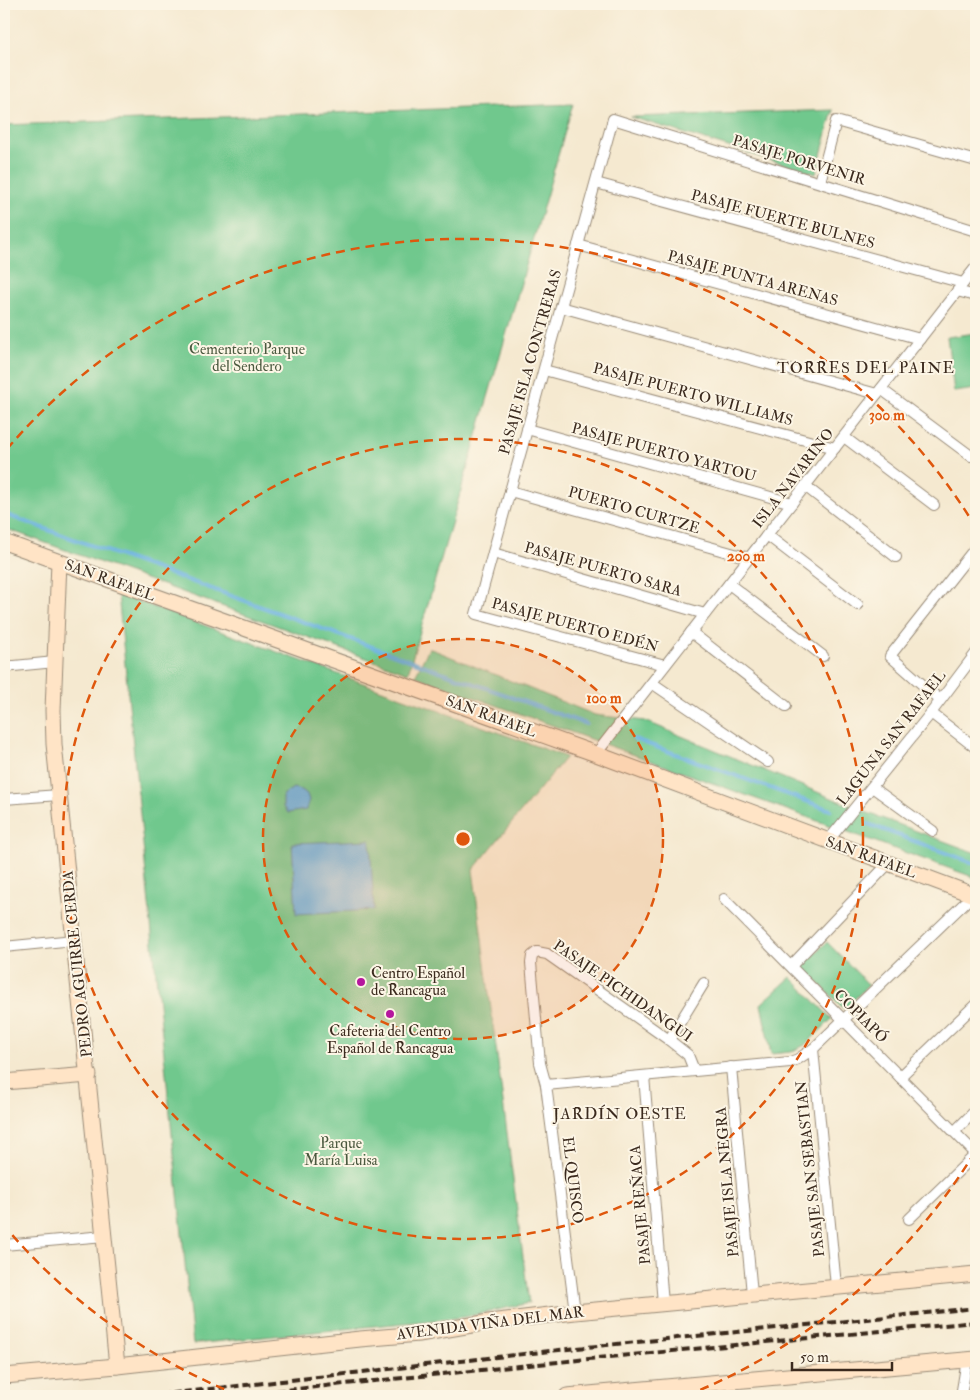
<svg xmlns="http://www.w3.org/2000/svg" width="980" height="1400" font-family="'IM FELL Double Pica',serif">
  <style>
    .green { fill: #70c88d; stroke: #567956 }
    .water { fill: #68b1e0; stroke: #526e7f }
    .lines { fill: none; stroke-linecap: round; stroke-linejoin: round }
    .stream { stroke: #68b1e0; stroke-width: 4 }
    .street-casing { stroke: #988a77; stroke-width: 12 }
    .secondary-casing { stroke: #988a77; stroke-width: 17 }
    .street { stroke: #fff; stroke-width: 10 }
    .secondary { stroke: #ffe4c6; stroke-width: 15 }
    .rail { stroke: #3b2a1e; stroke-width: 4; stroke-dasharray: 8 4; stroke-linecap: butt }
    .ring { fill: none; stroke: #df570d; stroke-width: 2.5; stroke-dasharray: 9 6 }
    .poi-dot { fill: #b5179e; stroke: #fcf5e5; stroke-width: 2 }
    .labels { text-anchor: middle; stroke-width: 4; stroke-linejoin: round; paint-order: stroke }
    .street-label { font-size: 15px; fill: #3b2a1e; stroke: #fcf5e5 }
    .park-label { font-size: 15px; fill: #4b593f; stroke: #fcf5e5 }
    .poi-label { font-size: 15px; fill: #3b2a1e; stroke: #fcf5e5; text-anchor: start }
    .neighbourhood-label { font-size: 16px; letter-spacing: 1px; fill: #3b2a1e; stroke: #fcf5e5 }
    .centre { fill: #df570d; stroke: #fcf5e5; stroke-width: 2.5 }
    .ring-label { font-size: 15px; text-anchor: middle; font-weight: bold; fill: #df570d; stroke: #fcf5e5; stroke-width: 4; stroke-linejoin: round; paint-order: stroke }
  </style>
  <rect width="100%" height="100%" fill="#fcf5e5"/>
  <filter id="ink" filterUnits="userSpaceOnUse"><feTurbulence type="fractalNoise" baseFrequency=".02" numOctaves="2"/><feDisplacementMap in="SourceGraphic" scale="10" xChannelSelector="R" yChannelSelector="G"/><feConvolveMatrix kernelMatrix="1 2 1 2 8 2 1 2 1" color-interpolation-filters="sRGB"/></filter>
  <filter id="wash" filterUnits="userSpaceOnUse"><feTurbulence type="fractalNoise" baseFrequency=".0096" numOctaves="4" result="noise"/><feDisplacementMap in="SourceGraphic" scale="20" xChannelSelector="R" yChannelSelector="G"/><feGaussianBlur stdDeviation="1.12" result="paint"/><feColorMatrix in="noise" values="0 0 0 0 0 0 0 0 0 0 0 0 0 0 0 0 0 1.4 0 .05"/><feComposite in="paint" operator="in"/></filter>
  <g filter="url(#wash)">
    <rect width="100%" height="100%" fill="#f5e9d0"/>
    <!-- green -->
    <g class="green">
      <path d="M573 104 408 673 4 528V125Z"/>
      <path d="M833 110 816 174 631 117Z"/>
      <path d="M976 333V389L954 392 947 337Z"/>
      <path d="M118 594 566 757 473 870 529 1303 465 1317 193 1344Z"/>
      <path d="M429 648 595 715 645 721 868 813 976 853V878L415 676Z"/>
      <path d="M827 942 869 985 844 1009 802 966Z"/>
      <path d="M791 977 832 1019 805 1045 791 1052 771 1054 761 1004Z"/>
    </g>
    <!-- water -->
    <g class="water">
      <path d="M293 788 302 790 307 794 309 800 306 810 288 813 283 807V795Z"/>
      <path d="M370 840 374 910 296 914 292 843Z"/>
    </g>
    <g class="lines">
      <!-- stream -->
      <g class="stream">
        <path d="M4 514 586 724"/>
        <path d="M634 739 831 810"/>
        <path d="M868 824 976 864"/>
      </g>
    </g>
  </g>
  <g filter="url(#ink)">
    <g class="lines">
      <defs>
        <g id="street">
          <path d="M820 182 836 121 976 161"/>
          <path d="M596 183 963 283"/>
          <path d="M578 245 920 339"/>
          <path d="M957 291 976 296"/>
          <path d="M561 307 877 394"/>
          <path d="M544 370 835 448"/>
          <path d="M881 389 971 456"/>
          <path d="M527 429 792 503"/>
          <path d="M844 437 934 505"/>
          <path d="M805 486 896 557"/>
          <path d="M510 491 749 558"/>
          <path d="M767 535 858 605"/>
          <path d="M493 553 705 614"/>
          <path d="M729 584 823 656"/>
          <path d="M691 632 786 706"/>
          <path d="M665 665 476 614 613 119 976 231"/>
          <path d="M4 667 55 662"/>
          <path d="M652 683 768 762"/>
          <path d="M940 700 890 656 976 547"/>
          <path d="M931 713 976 748"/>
          <path d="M596 754 976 267"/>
          <path d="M872 787 933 831"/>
          <path d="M4 799 59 795"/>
          <path d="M828 841 931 713 976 653"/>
          <path d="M724 899 976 1154"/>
          <path d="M4 947 74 940"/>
          <path d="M791 966 889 863"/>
          <path d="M669 1040 704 983"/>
          <path d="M813 1049 836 1286"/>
          <path d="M731 1067 752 1294"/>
          <path d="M644 1076 663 1303"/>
          <path d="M900 1077 976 1004"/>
          <path d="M546 1085 790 1062 798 1059 813 1049 973 895"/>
          <path d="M954 1132 976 1110"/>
          <path d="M909 1219 976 1154"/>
          <path d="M4 1245 104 1236"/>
          <path d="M575 1312 546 1085 540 1063 531 963 532 956 537 952 547 954 669 1040 688 1055 694 1070"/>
          <path d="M961 1396 967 1360"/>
        </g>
        <g id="secondary">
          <path d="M4 542 596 754 976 896"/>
          <path d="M59 562 53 710 54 744 117 1366"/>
          <path d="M4 1082 89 1075"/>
          <path d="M4 1376 117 1366 360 1339 419 1334 489 1322 575 1312 976 1274"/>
          <path d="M567 1396 976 1359"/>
        </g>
      </defs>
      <!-- street casing -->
      <use href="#street" class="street-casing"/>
      <!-- secondary casing -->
      <use href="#secondary" class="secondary-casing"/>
      <!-- street -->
      <use href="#street" class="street"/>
      <!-- secondary -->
      <use href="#secondary" class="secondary"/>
      <!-- rail -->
      <g class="rail">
        <path d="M148 1396 577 1348 976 1308"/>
        <path d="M228 1396 578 1360 976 1322"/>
      </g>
    </g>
  </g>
  <!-- distance rings -->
  <circle cx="463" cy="839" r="200" fill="#df570d" fill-opacity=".12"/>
  <g class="ring">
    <circle cx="463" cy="839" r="200"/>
    <circle cx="463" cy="839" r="400"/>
    <path d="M975 1152A600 600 0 0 1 688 1395M238 1395A600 600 0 0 1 7 1229M7 449A600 600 0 0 1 975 526"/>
  </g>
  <!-- markers -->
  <g class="poi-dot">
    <circle cx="361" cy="982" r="5"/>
    <circle cx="390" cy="1014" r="5"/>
  </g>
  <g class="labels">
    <!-- street labels -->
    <g class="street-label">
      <text transform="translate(799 160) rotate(17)" y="5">PASAJE PORVENIR</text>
      <text transform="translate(783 219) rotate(15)" y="5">PASAJE FUERTE BULNES</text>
      <text transform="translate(753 278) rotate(15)" y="5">PASAJE PUNTA ARENAS</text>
      <text transform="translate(530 362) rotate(-74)" y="5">PASAJE ISLA CONTRERAS</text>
      <text transform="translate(693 394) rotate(15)" y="5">PASAJE PUERTO WILLIAMS</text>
      <text transform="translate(664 452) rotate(15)" y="5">PASAJE PUERTO YARTOU</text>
      <text transform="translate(793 478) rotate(-52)" y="5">ISLA NAVARINO</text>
      <text transform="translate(634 510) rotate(16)" y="5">PUERTO CURTZE</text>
      <text transform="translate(603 569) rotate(16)" y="5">PASAJE PUERTO SARA</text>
      <text transform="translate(110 580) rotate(20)" y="5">SAN RAFAEL</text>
      <text transform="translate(575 625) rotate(15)" y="5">PASAJE PUERTO EDÉN</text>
      <text transform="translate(491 716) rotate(20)" y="5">SAN RAFAEL</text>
      <text transform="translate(891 738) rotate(-52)" y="5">LAGUNA SAN RAFAEL</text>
      <text transform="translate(871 857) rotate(20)" y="5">SAN RAFAEL</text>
      <text transform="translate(77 964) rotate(-96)" y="5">PEDRO AGUIRRE CERDA</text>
      <text transform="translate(623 991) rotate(35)" y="5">PASAJE PICHIDANGUI</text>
      <text transform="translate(861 1016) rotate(45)" y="5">COPIAPÓ</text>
      <text transform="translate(810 1169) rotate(-96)" y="5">PASAJE SAN SEBASTIAN</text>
      <text transform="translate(573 1180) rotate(83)" y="5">EL QUISCO</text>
      <text transform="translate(727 1182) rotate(-95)" y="5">PASAJE ISLA NEGRA</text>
      <text transform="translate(640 1205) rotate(-95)" y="5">PASAJE REÑACA</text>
      <text transform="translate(490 1323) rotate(-7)" y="5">AVENIDA VIÑA DEL MAR</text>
    </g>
    <!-- park labels -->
    <g class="park-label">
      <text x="247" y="354">Cementerio Parque<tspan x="247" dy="17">del Sendero</tspan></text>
      <text x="341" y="1148">Parque<tspan x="341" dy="17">María Luisa</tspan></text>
    </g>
    <!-- poi labels -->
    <g class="poi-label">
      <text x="371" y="978">Centro Español<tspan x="371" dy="17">de Rancagua</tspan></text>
      <text x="390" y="1036" text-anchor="middle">Cafeteria del Centro<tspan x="390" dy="17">Español de Rancagua</tspan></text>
    </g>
    <!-- neighbourhood labels -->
    <g class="neighbourhood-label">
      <text x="866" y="373">TORRES DEL PAINE</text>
      <text x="620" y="1119">JARDÍN OESTE</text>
    </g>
  </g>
  <circle cx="463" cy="839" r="8" class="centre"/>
  <g class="ring-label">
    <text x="887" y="420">300 m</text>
    <text x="746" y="561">200 m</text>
    <text x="604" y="703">100 m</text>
  </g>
  <!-- margin -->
  <rect width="980" height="1400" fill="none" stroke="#fcf5e5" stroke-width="20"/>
  <!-- scale -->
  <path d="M792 1362v8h100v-8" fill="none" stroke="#3b2a1e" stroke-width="2.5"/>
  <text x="800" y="1362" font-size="15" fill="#3b2a1e" stroke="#fcf5e5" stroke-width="4" paint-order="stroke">50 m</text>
</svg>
